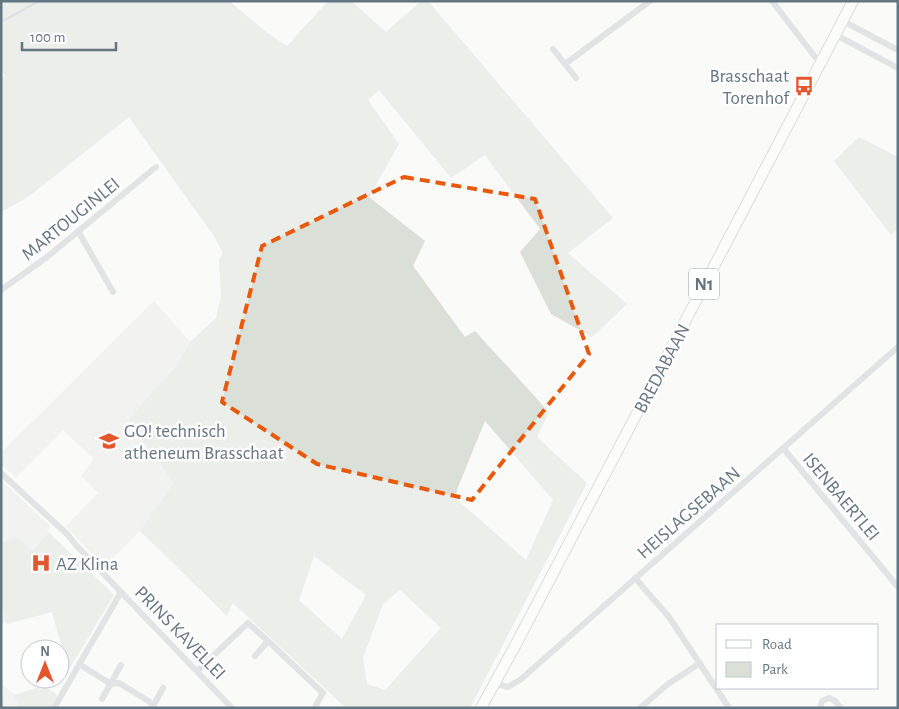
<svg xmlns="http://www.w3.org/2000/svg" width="899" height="709" font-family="'Alegreya Sans',sans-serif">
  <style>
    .built { fill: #e8e9e9 }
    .green { fill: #dadfd7; fill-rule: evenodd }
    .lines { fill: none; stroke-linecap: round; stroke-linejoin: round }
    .stream { stroke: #bbc7cb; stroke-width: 2 }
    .primary-casing { stroke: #b5babe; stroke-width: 12 }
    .minor { stroke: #c3c8cc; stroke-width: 6 }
    .primary { stroke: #fff; stroke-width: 10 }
    .marked { fill: none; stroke: #e8590c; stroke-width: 4; stroke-dasharray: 10 6; stroke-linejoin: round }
    .labels { text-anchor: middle; stroke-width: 5; stroke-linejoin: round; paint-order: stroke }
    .shield { fill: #fff; stroke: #939fa8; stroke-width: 1 }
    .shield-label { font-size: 18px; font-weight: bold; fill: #657683 }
    .poi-label { font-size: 19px; fill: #657683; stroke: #fff; text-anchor: start }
    .street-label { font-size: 19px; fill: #657683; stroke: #fff }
  </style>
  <rect width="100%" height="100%" fill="#fafaf8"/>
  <!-- built -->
  <g class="built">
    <path d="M154 301 190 342 176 366 128 420 175 483 140 531 104 567 66 526 98 493 81 476 94 459 63 430 16 477 1 465V453Z"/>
    <path d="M1 480 50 526 48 532 114 595 1 624Z"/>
    <path d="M1 684 33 707 32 708H1Z"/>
  </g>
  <!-- green -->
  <g class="green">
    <path d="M1 1H229L266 32 287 46 328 1H351L386 32 421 1H428L613 218 568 253 627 304 592 337 551 314 520 252 540 229 485 155 451 178 379 90 368 100 399 144 369 197 425 241 413 266 465 337 475 331 549 412 537 437 587 483 470 708H346L233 603 227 616 140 531 174 483 128 420 176 366 190 342 216 318 221 297 219 260 223 253 214 236 129 117 28 197 1 212V78L5 75 1 71ZM485 421 553 500 526 560 454 497ZM314 556 366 595 342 639 299 600ZM400 590 441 628 385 690 367 684 363 658 383 604Z"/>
    <path d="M859 137 898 157V228L891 235 834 161Z"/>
    <path d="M49 533 114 595 68 671 52 612 7 624 1 603V543L16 537 32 551Z"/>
    <path d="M44 686 56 694 57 696 51 707 52 708H17L20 704 13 695Z"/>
  </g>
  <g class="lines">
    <!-- stream -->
    <path class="stream" d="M1 22 39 1"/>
    <defs>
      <path id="primary" d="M481 708 515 646 853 1"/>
    </defs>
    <!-- primary casing -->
    <use href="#primary" class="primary-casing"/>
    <!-- minor -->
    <g class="minor">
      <path d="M772 1 815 57 822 61"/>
      <path d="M843 21 898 50"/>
      <path d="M836 35 898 68"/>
      <path d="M553 49 565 64 650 1"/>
      <path d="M565 64 576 78"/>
      <path d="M78 231 113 292"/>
      <path d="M1 290 47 257 156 167"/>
      <path d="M783 448 898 587"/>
      <path d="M1 473 68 535 75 544 232 708"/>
      <path d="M635 578 669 617 729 708"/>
      <path d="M268 641 323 693 316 705V708"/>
      <path d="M79 664 111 684 119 683 150 702 154 708"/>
      <path d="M198 670 248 623 268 641 255 656"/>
      <path d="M494 683 508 687 520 680 898 347"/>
      <path d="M102 699 121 665"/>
      <path d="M54 708 121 592"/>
      <path d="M152 708 163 688"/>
      <path d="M640 708 668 684 700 663"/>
      <path d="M820 708 822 701 829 698 834 700 841 708"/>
    </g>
    <!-- primary -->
    <use href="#primary" class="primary"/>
  </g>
  <!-- marked area -->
  <path d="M0 0H899V709H0ZM404 177 535 199 589 354 472 500 317 464 222 402 262 246Z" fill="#fafaf8" fill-opacity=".55" fill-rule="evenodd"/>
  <path class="marked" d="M404 177 535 199 589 354 472 500 317 464 222 402 262 246Z"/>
  <!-- icons -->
  <defs>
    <symbol id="bus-bare" viewBox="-9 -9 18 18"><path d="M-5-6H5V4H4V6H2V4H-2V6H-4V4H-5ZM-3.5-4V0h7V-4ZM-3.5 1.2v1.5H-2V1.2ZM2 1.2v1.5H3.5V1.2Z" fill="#e4572e" stroke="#fff" stroke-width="2.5" paint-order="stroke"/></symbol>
    <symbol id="school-bare" viewBox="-9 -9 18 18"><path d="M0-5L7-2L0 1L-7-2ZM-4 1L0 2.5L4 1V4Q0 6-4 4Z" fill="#e4572e" stroke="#fff" stroke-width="2.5" paint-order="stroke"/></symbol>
    <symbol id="hospital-bare" viewBox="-9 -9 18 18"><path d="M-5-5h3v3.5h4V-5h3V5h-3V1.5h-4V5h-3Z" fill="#e4572e" stroke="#fff" stroke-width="2.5" paint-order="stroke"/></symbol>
  </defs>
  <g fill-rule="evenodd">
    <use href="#bus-bare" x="790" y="72" width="28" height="28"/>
    <use href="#school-bare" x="95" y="427" width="28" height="28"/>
    <use href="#hospital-bare" x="27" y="549" width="28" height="28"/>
  </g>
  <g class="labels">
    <!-- shield labels -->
    <rect class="shield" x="689" y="268.5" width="30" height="31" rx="4"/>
    <g class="shield-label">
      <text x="704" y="290">N1</text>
    </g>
    <!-- poi labels -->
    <g class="poi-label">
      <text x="789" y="82" text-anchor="end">Brasschaat<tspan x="789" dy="22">Torenhof</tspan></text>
      <text x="124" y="437">GO! technisch<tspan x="124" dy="22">atheneum Brasschaat</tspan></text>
      <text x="56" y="570">AZ Klina</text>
    </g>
    <!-- street labels -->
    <g class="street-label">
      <text transform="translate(70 218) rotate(-39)" y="7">MARTOUGINLEI</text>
      <text transform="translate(661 368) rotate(-62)" y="7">BREDABAAN</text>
      <text transform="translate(842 496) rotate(50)" y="7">ISENBAERTLEI</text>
      <text transform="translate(688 512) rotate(-41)" y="7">HEISLAGSEBAAN</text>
      <text transform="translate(181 632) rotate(46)" y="7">PRINS KAVELLEI</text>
    </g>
  </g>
  <!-- border -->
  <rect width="899" height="709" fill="none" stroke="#657683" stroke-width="5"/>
  <!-- legend -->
  <rect x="716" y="624" width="162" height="65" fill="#ffffff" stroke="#c1c8cd"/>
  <rect x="726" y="640" width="25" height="8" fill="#ffffff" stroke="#c1c8cd"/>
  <text x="762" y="649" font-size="15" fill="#657683">Road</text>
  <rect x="726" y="662" width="25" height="15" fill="#dadfd7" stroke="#c1c8cd"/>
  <text x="762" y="674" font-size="15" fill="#657683">Park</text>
  <!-- north arrow -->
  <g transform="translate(45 664)"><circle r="24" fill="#ffffff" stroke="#c1c8cd"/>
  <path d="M0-4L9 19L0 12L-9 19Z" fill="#e4572e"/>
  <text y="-8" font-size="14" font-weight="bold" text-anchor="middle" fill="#657683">N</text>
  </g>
  <!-- scale -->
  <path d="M22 42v8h94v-8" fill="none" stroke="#657683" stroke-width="2.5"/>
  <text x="30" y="42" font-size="15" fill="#657683" stroke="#ffffff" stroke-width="4" paint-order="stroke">100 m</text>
</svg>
